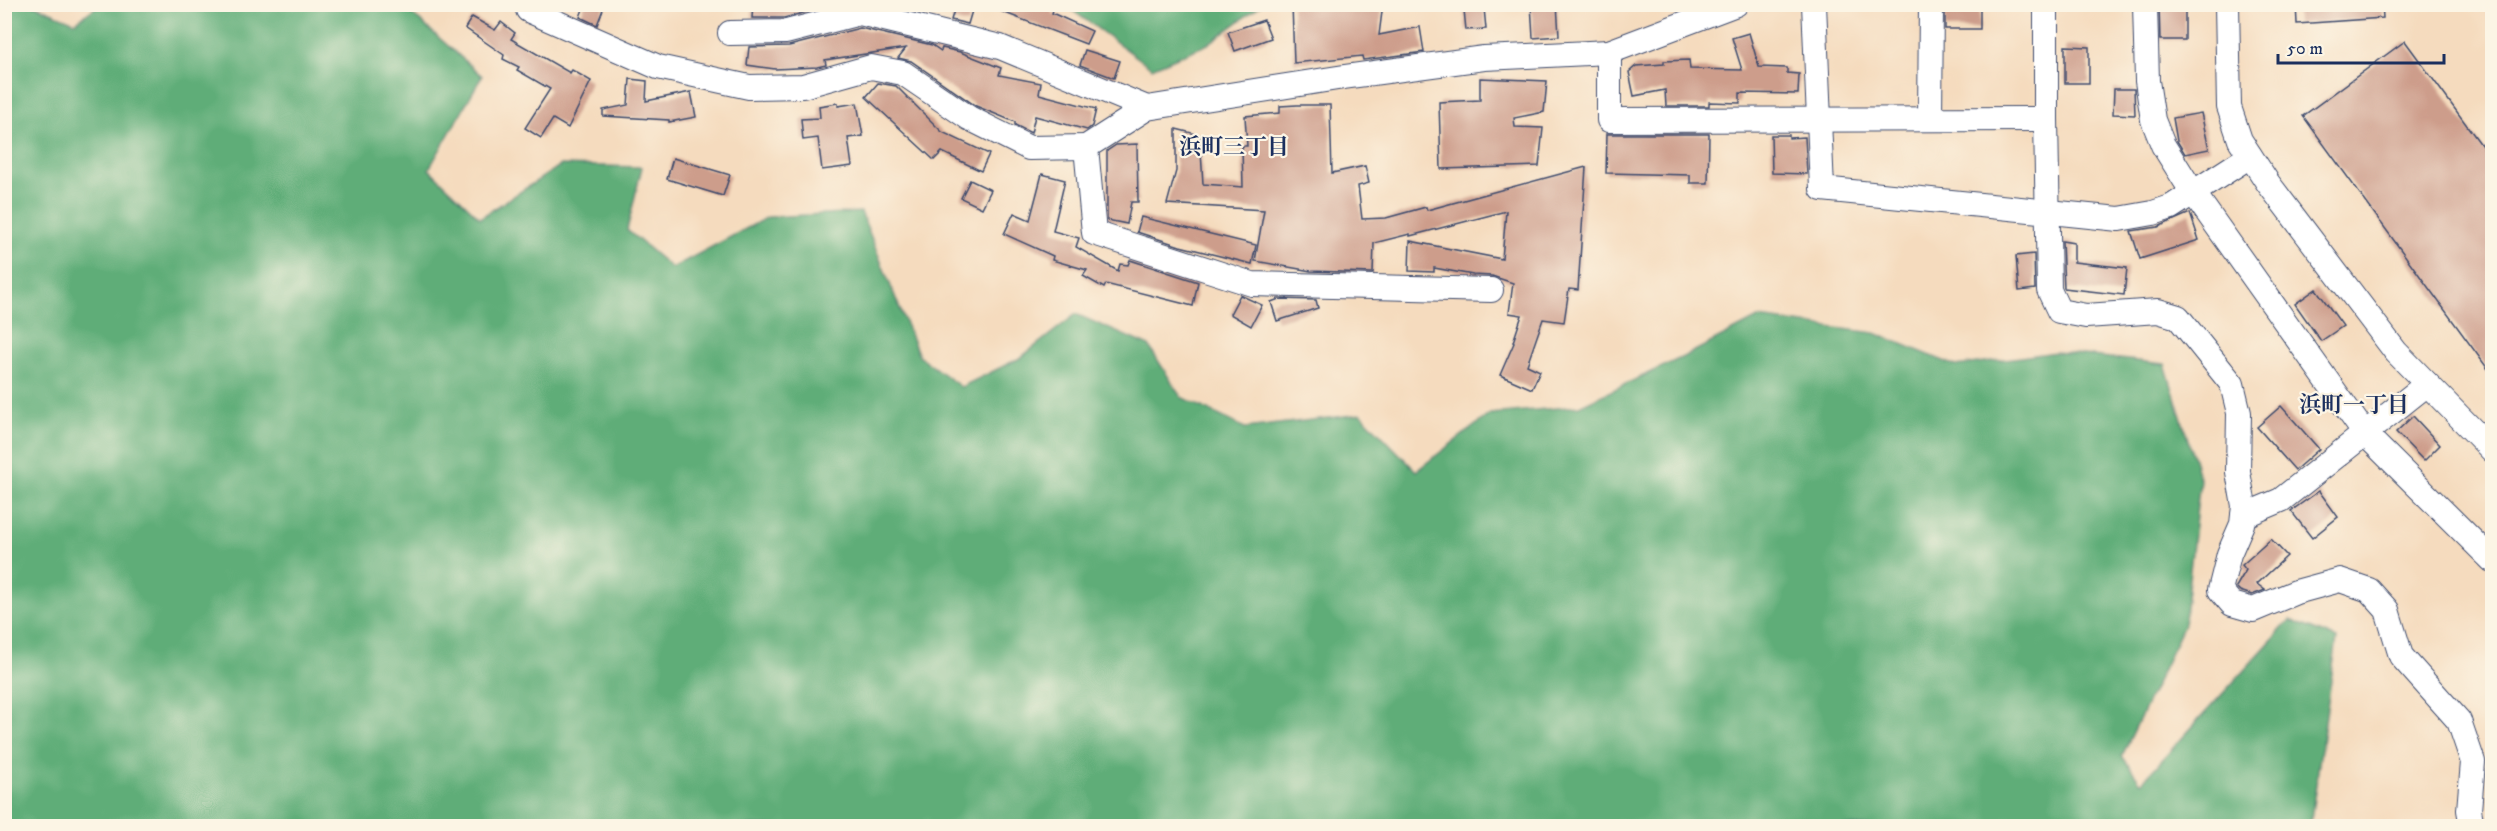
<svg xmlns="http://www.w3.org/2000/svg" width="2497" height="831" font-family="'IM FELL DW Pica','Noto Serif JP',serif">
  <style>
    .forest { fill: #5fad78; stroke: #3d6e6b; stroke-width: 1.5 }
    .building { fill: #cd9d8b }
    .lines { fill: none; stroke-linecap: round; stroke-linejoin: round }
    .minor-casing { stroke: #3c496c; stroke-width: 26 }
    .path { stroke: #3c496c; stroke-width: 4; stroke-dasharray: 4.5 4.5; stroke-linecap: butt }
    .minor { stroke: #fff; stroke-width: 24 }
    .labels { text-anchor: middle; stroke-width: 4.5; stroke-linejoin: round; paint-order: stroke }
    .neighbourhood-label { font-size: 22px; font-weight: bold; fill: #1b2f5e; stroke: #fcf5e5 }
  </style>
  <rect width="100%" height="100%" fill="#fcf5e5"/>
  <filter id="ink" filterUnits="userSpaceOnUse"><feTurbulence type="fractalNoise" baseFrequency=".0167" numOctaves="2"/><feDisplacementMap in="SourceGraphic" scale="12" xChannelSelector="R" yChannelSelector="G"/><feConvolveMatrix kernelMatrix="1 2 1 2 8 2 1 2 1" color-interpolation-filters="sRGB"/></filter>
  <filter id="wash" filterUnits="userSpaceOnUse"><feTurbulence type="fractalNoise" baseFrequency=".008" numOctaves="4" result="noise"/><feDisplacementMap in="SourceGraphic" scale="24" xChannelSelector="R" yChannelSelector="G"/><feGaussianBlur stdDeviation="1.35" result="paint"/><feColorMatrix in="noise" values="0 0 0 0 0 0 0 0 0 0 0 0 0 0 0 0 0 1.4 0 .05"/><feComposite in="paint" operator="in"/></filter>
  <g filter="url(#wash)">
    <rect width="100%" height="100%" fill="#f5dbbe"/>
    <!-- forest -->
    <g class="forest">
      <path d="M5 4 34 5 75 22 99 5H402L482 76 429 169 480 218 561 165 642 167 627 230 672 268 768 217 861 212 919 356 961 387 1020 358 1076 314 1149 346 1181 397 1245 428 1361 414 1416 471 1490 414 1579 406 1683 357 1758 318 1875 333 1956 366 2056 352 2165 364 2200 479 2184 625 2122 756 2141 783 2290 620 2337 639 2310 826H5Z"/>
      <path d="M1065 5H1261L1208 44 1152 68Z"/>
    </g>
    <g id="blocks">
      <!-- building -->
      <g class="building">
        <path d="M585 4H605L597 25 580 17Z"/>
        <path d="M753 4H836L784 18H752Z"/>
        <path d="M956 4H974L968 24 951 20Z"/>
        <path d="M987 4H1055L1052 13 1092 31 1086 44 987 6Z"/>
        <path d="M1292 4H1383L1379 35 1420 27 1424 52 1363 60 1362 56 1294 63Z"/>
        <path d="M1531 4H1557L1559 36 1533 38Z"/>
        <rect x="1945" y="4" width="35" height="25"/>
        <path d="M2159 4H2185V40H2160Z"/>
        <path d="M2296 4H2382L2383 18 2297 24Z"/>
        <path d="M1484 8 1486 29 1466 30 1464 10Z"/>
        <path d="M472 17 495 30 501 22 515 33 511 39 570 73 572 70 591 81 568 128 553 119 541 138 525 128 550 89 517 70 519 67 503 59 504 55 465 28Z"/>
        <path d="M1264 20 1271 38 1235 51 1228 32Z"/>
        <path d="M860 28 932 45 941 51 942 48 960 52 1001 68 999 75 1041 83 1039 94 1096 109 1092 126 1087 130 1035 116 1031 133 1015 125V122L976 106 911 61 898 58 906 48 825 60 826 65 817 67 775 69 747 65 749 47 789 46Z"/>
        <path d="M1749 33 1759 67 1787 68V73L1799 74 1798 94 1740 93V103L1709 102V106H1666L1665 90 1634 96 1629 72 1636 66 1664 64V61L1689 60 1690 69 1742 70 1732 38Z"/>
        <path d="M2405 41 2493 161V376L2303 116Z"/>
        <path d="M2065 46 2089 47V83H2065Z"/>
        <path d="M1085 50 1120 61 1114 78 1080 65Z"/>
        <path d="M1480 78 1547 81 1544 112 1514 118 1515 127 1543 128 1539 166 1441 169 1439 102 1480 100Z"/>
        <path d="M630 79 647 81 646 101 691 92 696 117 669 122V120L603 116V110L628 105Z"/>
        <path d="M878 83 896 86 942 132 989 154 981 171 942 152 934 160 866 97Z"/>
        <path d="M2114 89H2134L2135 115 2113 114Z"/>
        <path d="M838 103V106L857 103 863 136 848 138 852 166 822 170 818 138 803 140 801 119 820 118 819 106Z"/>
        <path d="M1297 105H1330L1332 173 1365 166 1369 183 1358 186 1362 219 1386 218 1426 207 1427 210 1586 167 1578 290 1569 289 1564 322 1543 319 1527 365 1540 371 1532 389 1500 375 1514 343 1513 342 1522 315 1509 313 1513 283 1492 276 1473 275 1434 268V272L1409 271 1410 241 1502 259 1506 211 1410 236V234L1374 243 1373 273 1311 271 1255 261 1264 210 1167 204 1176 171V129L1200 135 1203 184 1243 187 1242 146H1247L1245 116 1280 113V106Z"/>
        <path d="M2201 113 2209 149 2185 154 2177 141 2173 118Z"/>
        <path d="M1607 134H1709L1708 183H1690V175L1606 173Z"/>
        <path d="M1771 135H1789V138L1805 137 1807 174 1772 173Z"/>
        <path d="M1137 144 1138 202H1131L1127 224 1107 220V151L1116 145Z"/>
        <path d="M673 158 730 175 723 196 667 179Z"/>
        <path d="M1042 174 1065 180 1053 231 1079 238 1076 247 1118 271 1120 264 1128 265 1130 260 1198 282 1193 306 1106 284 1104 288 1083 276 1087 270 1052 260 1053 256 1004 234 1014 213 1030 220Z"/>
        <path d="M970 180 991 190 982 208 961 198Z"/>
        <path d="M2190 213 2199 240 2140 259 2131 231 2158 227Z"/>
        <path d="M1141 217 1256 245 1252 264 1180 246 1137 232Z"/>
        <path d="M2062 241 2074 243V262L2127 268 2124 295 2064 288Z"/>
        <path d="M2034 254 2035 289 2019 291 2016 256Z"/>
        <path d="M2316 289 2343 326 2321 341 2295 304Z"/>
        <path d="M1240 295 1262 305 1251 326 1230 314Z"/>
        <path d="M1279 299 1316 300 1318 308 1277 321 1271 302Z"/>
        <path d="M2281 406 2319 449 2295 470 2257 427Z"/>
        <path d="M2413 416 2440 445 2424 461 2396 432Z"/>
        <path d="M2319 491 2338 517 2312 538 2291 511Z"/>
        <path d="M2271 539 2287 556 2257 584 2265 590 2252 595 2240 591 2236 587 2246 570 2242 565Z"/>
      </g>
    </g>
  </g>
  <g filter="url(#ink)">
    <use href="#blocks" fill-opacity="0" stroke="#3c496c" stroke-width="1.5"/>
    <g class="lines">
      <defs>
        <g id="minor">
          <path d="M1814 4 1822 189 2119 219 2153 213 2171 207 2250 156"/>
          <path d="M2046 4V119L2049 290 2059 311 2086 316 2158 311 2178 317 2232 384 2239 413 2238 472 2244 506 2242 524 2229 554 2220 590 2232 604 2253 610 2296 592 2340 580 2369 590 2387 610 2401 656 2459 721 2473 762 2469 810 2472 826"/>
          <path d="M2145 4 2147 81 2153 120 2163 145 2190 188 2365 434 2492 560"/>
          <path d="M2227 4 2229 107 2240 140 2268 183 2396 352 2492 450"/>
          <path d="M528 10 658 67 749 87 803 86 871 67 903 73 969 118 1029 148 1086 147"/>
          <path d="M730 33 786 32 860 13 1000 47 1147 108"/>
          <path d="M1609 52V120L2046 119"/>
          <path d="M1930 119 1931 4"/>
          <path d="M1491 290 1252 284 1094 233 1086 147 1147 108 1344 77 1484 58 1609 52 1736 4"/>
          <path d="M2243 516 2281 500 2427 384"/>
        </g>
      </defs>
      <!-- minor casing -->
      <use href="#minor" class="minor-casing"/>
      <!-- path -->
      <path class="path" d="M4 13 13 4"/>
      <!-- minor -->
      <use href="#minor" class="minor"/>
    </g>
  </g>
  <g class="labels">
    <!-- neighbourhood labels -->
    <g class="neighbourhood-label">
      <text x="1234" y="154">浜町三丁目</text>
      <text x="2354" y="412">浜町一丁目</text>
    </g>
  </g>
  <!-- margin -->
  <rect width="2497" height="831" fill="none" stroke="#fcf5e5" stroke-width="24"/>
  <!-- scale -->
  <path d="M2278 54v9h166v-9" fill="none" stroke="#1b2f5e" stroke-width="3"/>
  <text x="2287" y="54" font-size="18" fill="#1b2f5e" stroke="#fcf5e5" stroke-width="4.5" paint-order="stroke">50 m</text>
</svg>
